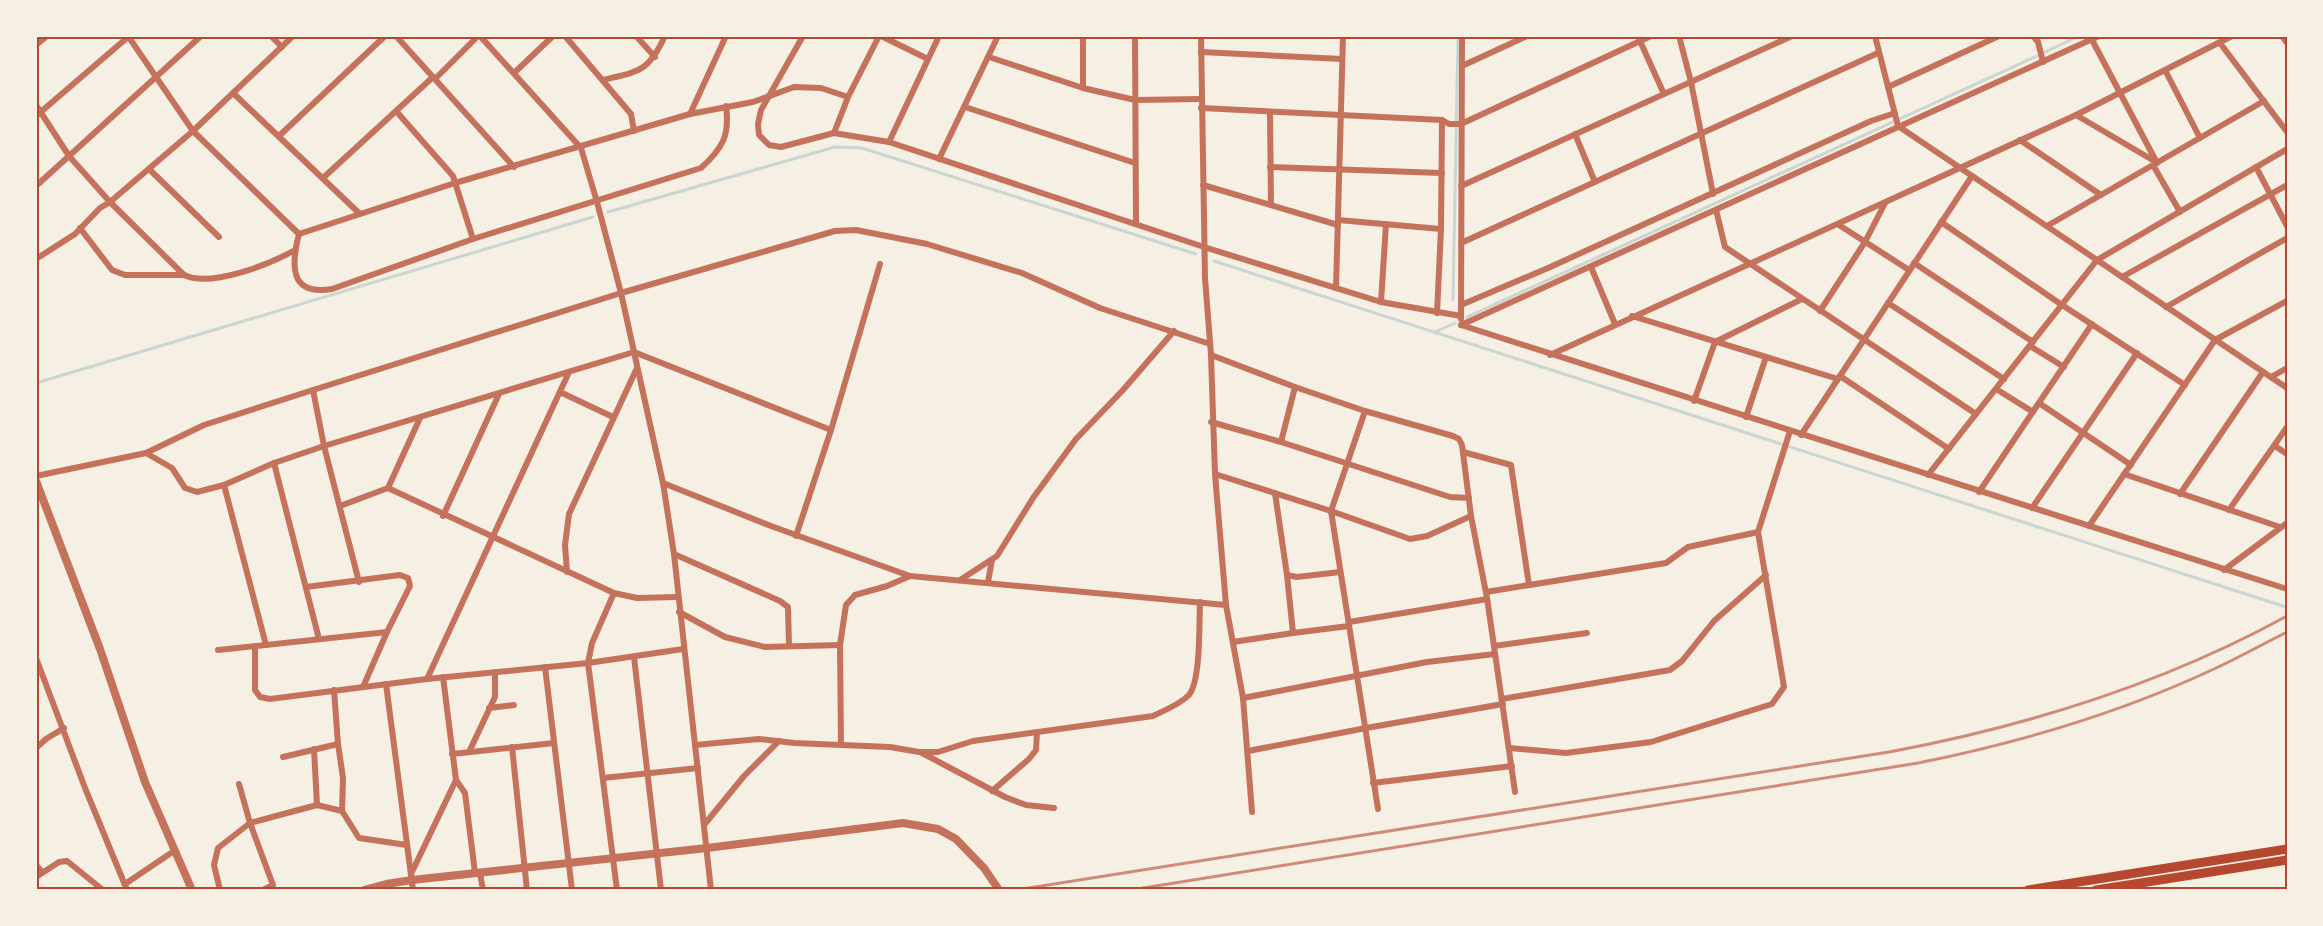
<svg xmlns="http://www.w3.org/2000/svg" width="2323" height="926" font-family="'Fira Sans Condensed',sans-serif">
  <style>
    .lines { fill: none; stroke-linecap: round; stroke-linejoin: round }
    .stream { stroke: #c9d6d2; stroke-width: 3 }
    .minor { stroke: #c5725c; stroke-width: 6 }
    .tertiary { stroke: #c5725c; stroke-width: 8 }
    .trunk { stroke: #b5482f; stroke-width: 9 }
    .rail { stroke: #cf8b77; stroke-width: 3 }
    .neatline { fill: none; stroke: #b5482f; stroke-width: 2 }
  </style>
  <rect width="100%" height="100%" fill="#f6efe4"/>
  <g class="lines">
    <!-- stream -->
    <g class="stream">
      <path d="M2045 52 2079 36"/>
      <path d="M608 212 835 147 862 148 1196 254"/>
      <path d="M1214 261 2286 607"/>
      <path d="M1453 300 1458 36"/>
      <path d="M1467 317 2037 56"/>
      <path d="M1435 332 1455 323"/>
      <path d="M36 383 593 217"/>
    </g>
    <!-- minor -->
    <g class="minor">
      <path d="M128 36 193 131 299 234C291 265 289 296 332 289L473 239 701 168C723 148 730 135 726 106"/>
      <path d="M271 36 282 47"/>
      <path d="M396 36 514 167"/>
      <path d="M480 36 581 148 597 202 621 293 663 483 674 554 711 890"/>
      <path d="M565 36 631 114 634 131"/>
      <path d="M636 36 655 57"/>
      <path d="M803 36 761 110 758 124 759 135 769 145 781 147 834 133 889 142 1204 247 1381 302 1461 316"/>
      <path d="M881 36 928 59"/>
      <path d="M1083 36V88"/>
      <path d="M1135 36 1136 224"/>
      <path d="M1201 36 1205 278 1211 355 1215 474 1226 605 1243 698 1252 812"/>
      <path d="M1679 36 1691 82 1713 194"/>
      <path d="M1875 36 1898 126 2287 388"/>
      <path d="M2033 36 2038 42 2043 62"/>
      <path d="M2090 36 2157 163"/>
      <path d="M2282 36 2287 43"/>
      <path d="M1640 41 1664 94"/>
      <path d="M2220 43 2287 132"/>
      <path d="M36 45 47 36"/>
      <path d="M1201 52 1342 59"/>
      <path d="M989 57 1083 88 1135 100 1201 99"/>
      <path d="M1462 66 1527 36"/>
      <path d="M2165 70 2200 138"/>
      <path d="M514 73 553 36"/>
      <path d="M435 79 478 36"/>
      <path d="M603 80C640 71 648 72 665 36"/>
      <path d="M1888 87 1999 36"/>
      <path d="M233 93 360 214"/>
      <path d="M36 105 69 156 110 202 184 275C211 288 270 264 295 250"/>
      <path d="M965 107 1135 163"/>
      <path d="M1201 108 1442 120 1441 229 1437 313"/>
      <path d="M396 111 453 176 473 239"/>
      <path d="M1270 113 1271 205"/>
      <path d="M690 114 726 36"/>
      <path d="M2076 115 2156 162"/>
      <path d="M36 116 128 37"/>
      <path d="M1442 120 1449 124H1461L1651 36"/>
      <path d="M834 133 848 97 879 36"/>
      <path d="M1575 134 1595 182"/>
      <path d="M279 136 385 36"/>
      <path d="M2020 140 2101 195"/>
      <path d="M889 142 939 36"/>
      <path d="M939 159 998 36"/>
      <path d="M2153 165 2180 212"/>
      <path d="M1270 167 1442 173"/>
      <path d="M2256 167 2287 226"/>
      <path d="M149 169 219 237"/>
      <path d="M323 178 433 77"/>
      <path d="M1203 185 1338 225"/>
      <path d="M36 186 201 36"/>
      <path d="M1461 186 1792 36"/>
      <path d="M1716 210 1725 247 1976 414"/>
      <path d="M1338 220 1441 229"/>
      <path d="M1941 222 2062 305 2185 385"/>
      <path d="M1839 225 1909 270"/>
      <path d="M2047 226 2264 101"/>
      <path d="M80 228 112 270 125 275H184"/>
      <path d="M299 234 455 183 690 114 753 102 794 87 821 88 848 97"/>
      <path d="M1461 243 1878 53"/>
      <path d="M36 259 75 234 100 208 110 202 193 131 293 36"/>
      <path d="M1914 263 2033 342"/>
      <path d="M1591 267 1615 324"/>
      <path d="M2122 277 2287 185"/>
      <path d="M1336 288 1343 36"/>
      <path d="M1381 302 1386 224"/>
      <path d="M1888 303 2004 379"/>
      <path d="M1461 305 1548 268 1871 121 1895 113"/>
      <path d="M2166 307 2287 238"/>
      <path d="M1820 311 1865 242 1885 203"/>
      <path d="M1632 316 1838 379"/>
      <path d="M1461 319 1462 36"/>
      <path d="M1461 325 2287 589"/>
      <path d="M1461 325 2099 36"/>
      <path d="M2030 346 2064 367"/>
      <path d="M1211 355 1295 387"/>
      <path d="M1550 355 2076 115 2232 36"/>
      <path d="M1840 376 1949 449"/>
      <path d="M2271 377 2287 368"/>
      <path d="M1996 389 2033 412"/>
      <path d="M313 390 324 446 359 582"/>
      <path d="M560 392 613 417"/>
      <path d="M1694 401 1715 342 1802 299"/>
      <path d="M2039 403 2131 465"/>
      <path d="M1365 411 1331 511 1378 809"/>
      <path d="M1746 417 1766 357"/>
      <path d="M1211 422 1281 442 1450 497 1469 498"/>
      <path d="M1801 435 1972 176"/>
      <path d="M1281 442 1295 387 1365 411 1453 436 1459 439 1462 445 1471 516 1487 598 1515 792"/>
      <path d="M2275 446 2287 454"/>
      <path d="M1463 452 1511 465 1529 585"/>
      <path d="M146 453 204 425 313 390 621 293 835 231 856 230 927 244 1022 273 1100 308 1210 344"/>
      <path d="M274 463 319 639"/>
      <path d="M1215 474 1331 511 1410 539 1427 536 1471 516"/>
      <path d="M2124 474 2280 527"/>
      <path d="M1928 475 2097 260 2287 149"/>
      <path d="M36 476 146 453 172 468 185 488 197 492 224 485 274 463 324 446 634 352 831 430"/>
      <path d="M663 483 771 526 910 576 1226 605"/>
      <path d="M224 485 266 645"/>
      <path d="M388 488 614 593 637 598 677 597"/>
      <path d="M1979 492 2092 324"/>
      <path d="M1275 493 1287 575 1293 633 1349 626"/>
      <path d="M2180 494 2263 372"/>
      <path d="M340 506 388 488 420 418"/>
      <path d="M2032 508 2137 353"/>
      <path d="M2229 510 2287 427"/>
      <path d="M443 516 499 394"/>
      <path d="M2089 526 2215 340 2287 301"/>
      <path d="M796 536 831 430 880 264"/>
      <path d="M674 554 780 601 788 607 789 646"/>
      <path d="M2224 570 2287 523"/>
      <path d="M567 572 565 545 569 514 637 368"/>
      <path d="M1287 575 1297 577 1340 572"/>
      <path d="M960 580 997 556 1033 498 1076 439 1123 390 1174 331"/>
      <path d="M988 582 992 560"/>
      <path d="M306 587 400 575 408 578 410 586 387 632 363 687"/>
      <path d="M1486 592 1666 563 1688 547 1758 532"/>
      <path d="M614 593 592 643 588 663 617 890"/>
      <path d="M679 612 725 637 765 647 840 645"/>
      <path d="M1349 622 1487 599"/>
      <path d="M1233 642 1293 633"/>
      <path d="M255 646V690L260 697 270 699 427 679 588 663 683 649"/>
      <path d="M1494 646 1587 633"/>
      <path d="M218 650 387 632"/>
      <path d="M634 657 661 890"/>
      <path d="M36 658 85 788 127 890"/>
      <path d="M545 667 572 890"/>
      <path d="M443 677 456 780 465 793 475 873"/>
      <path d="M427 679 569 372"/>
      <path d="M386 684 413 890"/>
      <path d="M334 690 338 744 343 778 342 811 359 838 407 845"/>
      <path d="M1243 698 1427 662 1495 654"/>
      <path d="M1502 699 1670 670 1682 661 1714 621 1766 575"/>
      <path d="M489 708 514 705"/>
      <path d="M695 745 759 739 794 743 890 747 919 752H938L973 741 1153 716C1165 710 1179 705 1189 695 1201 680 1199 623 1200 602"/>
      <path d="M841 745 840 645 846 605 855 595 887 586 910 576"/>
      <path d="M512 747 527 890"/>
      <path d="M36 748 46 739 64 728"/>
      <path d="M1509 748 1566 753 1651 742 1772 704 1784 687 1758 532 1790 431"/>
      <path d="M314 749 317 805"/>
      <path d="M1248 751 1366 728 1503 704"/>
      <path d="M469 752 495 697V672"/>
      <path d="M922 753 1005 797 1026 805 1054 808"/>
      <path d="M452 754 554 743"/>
      <path d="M283 757 338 744"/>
      <path d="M603 778 698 768"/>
      <path d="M1373 783 1512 766"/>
      <path d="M239 784 250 823 273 885 263 890"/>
      <path d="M992 791 1029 759 1036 750 1037 732"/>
      <path d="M704 825 744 776 779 741"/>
      <path d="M36 865 42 872"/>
      <path d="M480 873 483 890"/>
      <path d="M411 874 456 780"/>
      <path d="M36 877 59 862 67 861 103 890"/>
      <path d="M125 884 174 851"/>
      <path d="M220 890 214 865 218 848 250 823 317 805 342 811"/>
    </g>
    <!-- tertiary -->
    <g class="tertiary">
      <path d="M36 481 100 649 145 782 192 890"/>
      <path d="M364 890 386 884 412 880 707 848 903 823 938 829 956 839 984 868 999 890"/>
    </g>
    <!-- trunk -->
    <g class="trunk">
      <path d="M2028 890 2287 849"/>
      <path d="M2096 890 2287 860"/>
    </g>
    <!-- rail -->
    <g class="rail">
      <path d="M1016 890 1889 752C2028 726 2163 684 2287 616"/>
      <path d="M1131 890 1918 763C2018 743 2120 713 2214 669 2238 658 2263 644 2287 632"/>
    </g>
  </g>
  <!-- border -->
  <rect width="2323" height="926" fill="none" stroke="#f6efe4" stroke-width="75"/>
  <rect x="38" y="38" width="2248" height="850" class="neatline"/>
</svg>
